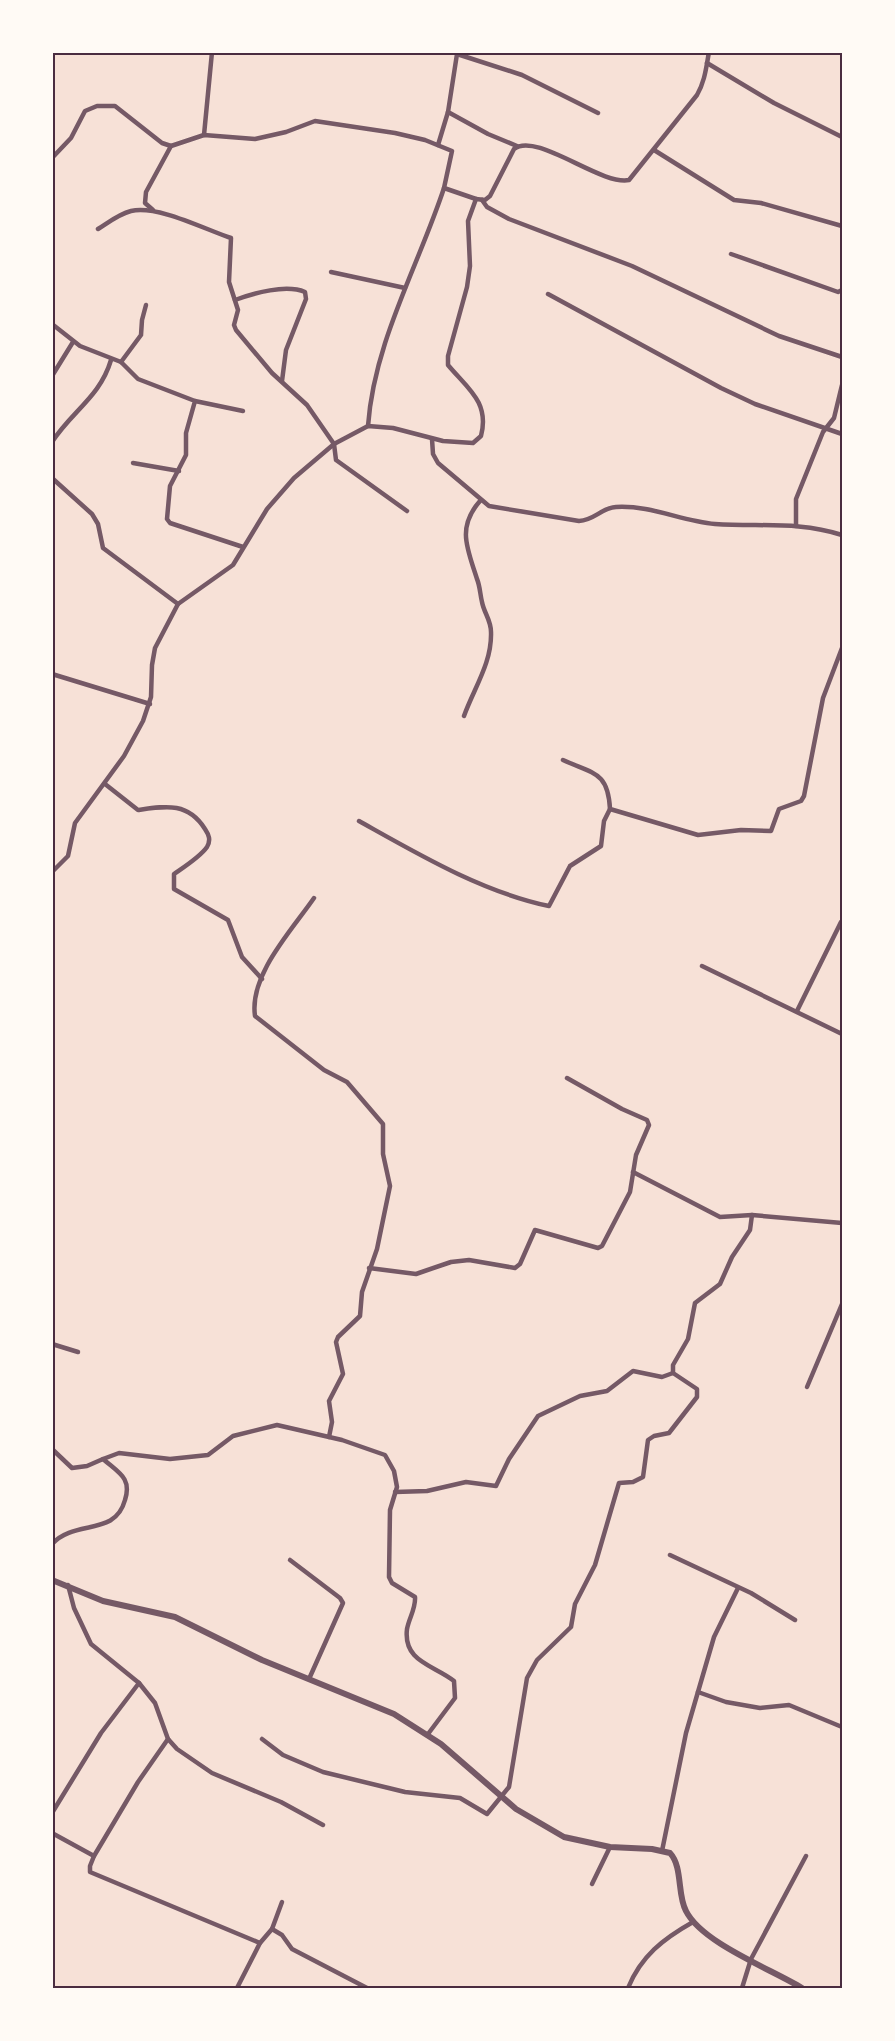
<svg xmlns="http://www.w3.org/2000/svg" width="895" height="2041" font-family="Figtree,sans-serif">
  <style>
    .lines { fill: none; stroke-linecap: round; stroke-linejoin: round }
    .minor { stroke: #755966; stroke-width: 4.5 }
    .tertiary { stroke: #755966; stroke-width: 6 }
    .neatline { fill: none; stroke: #4a2c40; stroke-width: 2 }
  </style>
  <rect width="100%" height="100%" fill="#f7e1d7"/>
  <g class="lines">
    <!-- minor -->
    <g class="minor">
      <path d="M457 54 522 75 598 113"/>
      <path d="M707 63 774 103 842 137"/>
      <path d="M448 112 488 134 517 146"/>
      <path d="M204 135 212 52"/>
      <path d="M438 145 448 112 457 54"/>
      <path d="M654 150 734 200 761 203 842 226"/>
      <path d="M52 158 71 138 85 111 97 106H115L162 143 171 146 204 135 255 139 286 132 315 121 395 133 425 140 452 151 444 188 476 199"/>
      <path d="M482 200 487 207 509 219 632 266 779 336 842 357"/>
      <path d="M153 210 145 203 146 192 171 146"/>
      <path d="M98 229C109 222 119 214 131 211 158 205 204 229 231 238L229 282 238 310 234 325 236 330 272 373 307 405 334 444 336 460 407 511"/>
      <path d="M731 254 838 292 842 290"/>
      <path d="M331 272 405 288"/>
      <path d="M548 294 721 388 755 404 842 434"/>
      <path d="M235 300C254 293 286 284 305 292L306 299 286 350 282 381"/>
      <path d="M52 324 80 346 121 362 138 379 195 401 186 433V455L170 486 167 519 170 523 243 547"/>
      <path d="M121 362 141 335 142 320 146 305"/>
      <path d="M52 376 73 342"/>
      <path d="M195 401 243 411"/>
      <path d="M368 426C374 342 418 267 444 188"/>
      <path d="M432 439 433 454 438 463 489 506 579 521C595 520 601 508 616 507 651 505 681 521 715 524 760 527 799 521 842 535"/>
      <path d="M52 442C72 411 100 397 111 360"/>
      <path d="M133 463 179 471"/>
      <path d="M52 478 92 514 98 524 103 548 178 604"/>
      <path d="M796 526V499L823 432 834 418 842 385"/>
      <path d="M52 674 150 704"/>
      <path d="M464 716C474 688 492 663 491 632 491 620 484 613 482 602 480 594 480 586 477 579 468 550 456 528 480 501"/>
      <path d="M563 760C593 774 608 771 610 809L698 835 741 830 771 831 779 809 801 801 804 796 823 698 842 648"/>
      <path d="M105 784 138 810C166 806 188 802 205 829 209 835 211 840 207 847 200 857 184 867 174 874V889L228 920 242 957 262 979"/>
      <path d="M359 821C418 854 482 892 549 906L570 866 601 846 604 821 610 809"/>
      <path d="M52 872 68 856 75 823 124 756 143 721 151 697 152 665 155 648 178 604 233 565 267 509 294 478 334 444 368 426 393 428 443 441 473 443 481 436C490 402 467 388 448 365V356L467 287 470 266 468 221 476 199 485 200 490 196 514 149C536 131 601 186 629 180L697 95C705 81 706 68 709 52"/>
      <path d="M314 898C292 930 249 975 255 1016L324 1070 347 1082 383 1124V1154L390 1186 377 1249 362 1292 360 1316 338 1337 336 1342 343 1374 329 1401 332 1422 329 1437"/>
      <path d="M702 966 842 1034"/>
      <path d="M797 1011 841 922"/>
      <path d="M633 1172 720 1217 752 1215 842 1223"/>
      <path d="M369 1268 416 1274 451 1262 469 1260 515 1268 520 1264 535 1230 598 1248 602 1246 630 1192 636 1155 649 1125 647 1120 622 1109 567 1078"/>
      <path d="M52 1344 78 1352"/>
      <path d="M807 1387 842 1304"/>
      <path d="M52 1449 72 1468 87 1466 103 1459C119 1473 132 1478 125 1500 115 1537 75 1519 52 1544"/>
      <path d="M103 1459 119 1453 170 1459 208 1455 233 1436 277 1425 342 1440 385 1455 394 1471 397 1487 390 1510 389 1577 392 1583 415 1597C416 1608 409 1618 407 1629 403 1662 434 1665 454 1681L455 1698 428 1734"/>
      <path d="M395 1492 427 1491 466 1482 496 1486 509 1459 538 1416 580 1396 607 1391 633 1371 662 1377 673 1373"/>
      <path d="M670 1555 751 1593 795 1620"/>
      <path d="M290 1560 340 1598 343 1603 309 1679"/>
      <path d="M68 1585 74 1608 91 1644 139 1683 155 1703 168 1739 177 1749 212 1773 281 1802 323 1825"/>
      <path d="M698 1692 726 1702 760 1708 789 1705 842 1727"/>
      <path d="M168 1739 138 1782 94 1856 90 1866V1872L260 1943"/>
      <path d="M262 1739 283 1755 323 1772 405 1792 460 1798 487 1814 509 1787 527 1678 537 1660 571 1627 575 1604 595 1565 619 1483 633 1482 643 1477 648 1440 654 1436 669 1433 697 1397V1389L673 1373V1365L688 1339 695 1303 720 1284 732 1257 750 1230 752 1215"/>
      <path d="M52 1813 101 1733 139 1683"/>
      <path d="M52 1833 94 1856"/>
      <path d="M662 1851 686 1733 714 1637 738 1588"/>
      <path d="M592 1884 610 1847"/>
      <path d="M282 1902 272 1929 282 1935 292 1949 367 1988"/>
      <path d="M237 1988 260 1943 272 1929"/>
      <path d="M628 1988C641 1956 663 1939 693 1922"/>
      <path d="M742 1988 751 1959 806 1856"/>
    </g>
    <!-- tertiary -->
    <path class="tertiary" d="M52 1580 103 1601 175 1617 262 1660 394 1714 441 1744 516 1809 564 1837 610 1847 652 1849 670 1853C683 1867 677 1895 686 1911 702 1943 771 1969 802 1988"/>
  </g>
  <!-- border -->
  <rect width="895" height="2041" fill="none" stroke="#fffaf5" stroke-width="108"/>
  <rect x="54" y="54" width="787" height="1933" class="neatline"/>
</svg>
